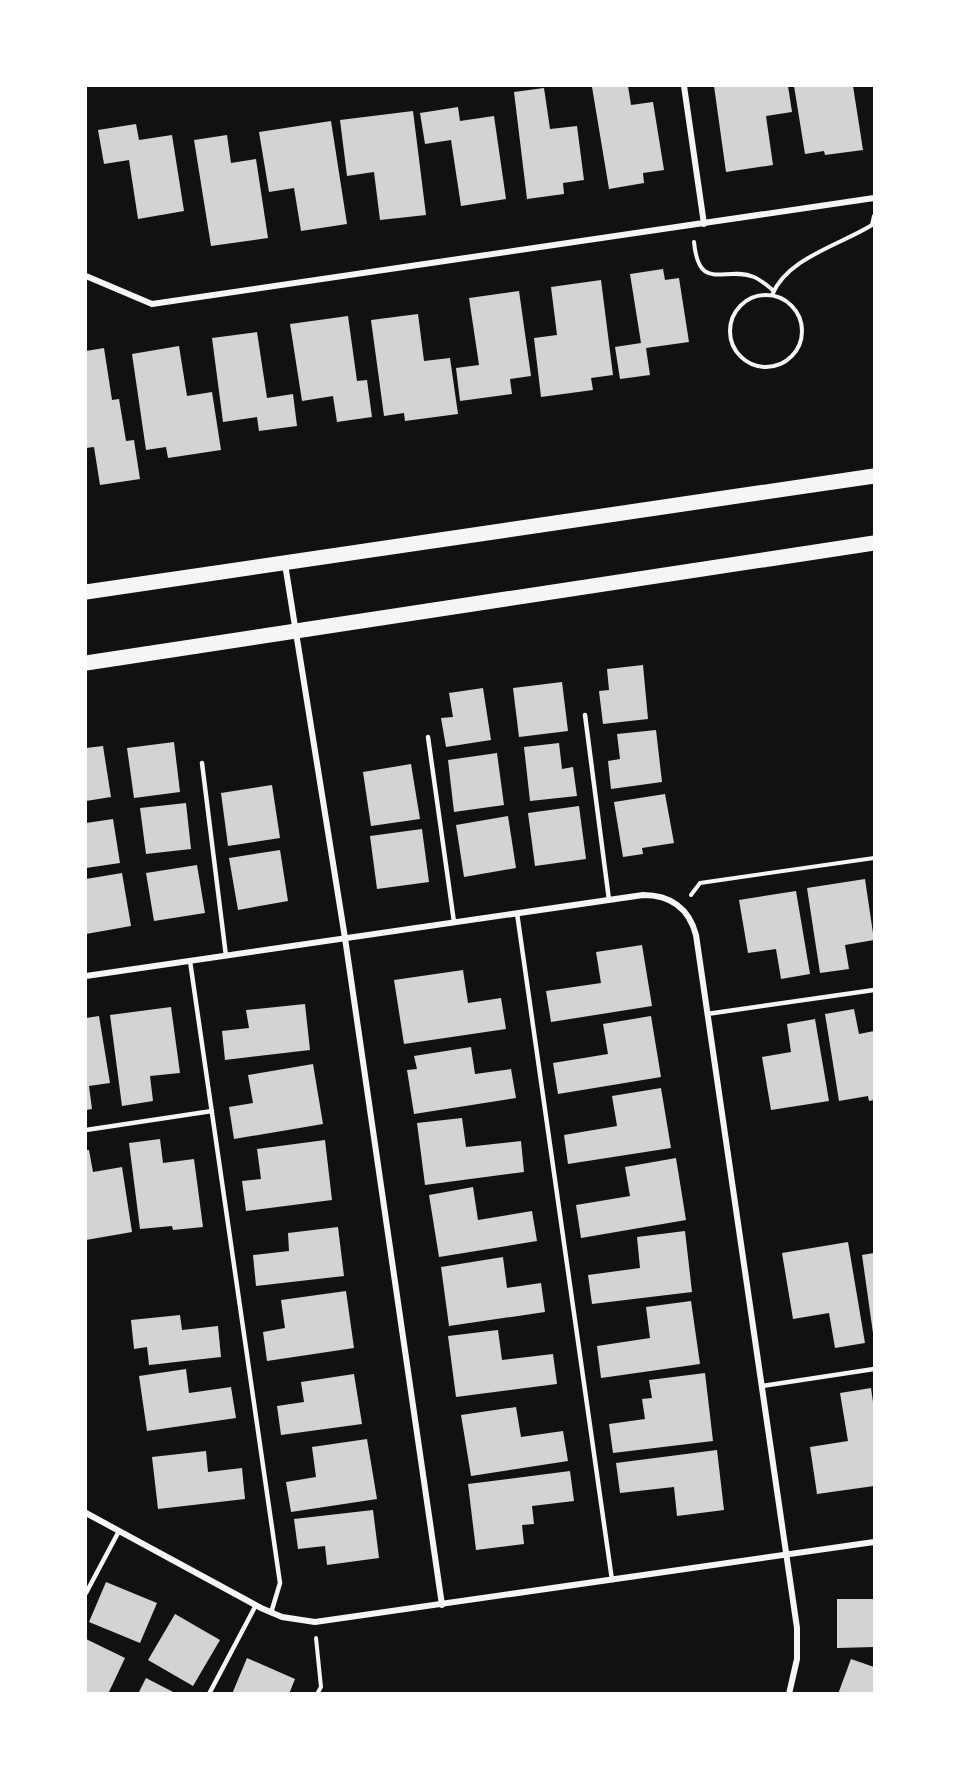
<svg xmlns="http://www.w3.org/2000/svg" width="960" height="1779" font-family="Poppins,sans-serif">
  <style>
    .building { fill: #d3d3d3 }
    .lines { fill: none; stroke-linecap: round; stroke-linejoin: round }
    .path { stroke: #f5f5f5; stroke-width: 4 }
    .service { stroke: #f5f5f5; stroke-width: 4.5 }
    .minor { stroke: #f5f5f5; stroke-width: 6 }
    .primary { stroke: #f5f5f5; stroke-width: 15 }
  </style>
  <rect width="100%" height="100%" fill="#111"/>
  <!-- building -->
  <g class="building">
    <path d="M601 86H628L631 105 653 102 664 170 643 173 644 183 609 189 592 87Z"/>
    <path d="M714 86H788L792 112 766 116 773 165 726 172Z"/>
    <path d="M794 86H853L863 150 825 155 824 151 805 154Z"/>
    <path d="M544 88 550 129 577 126 584 180 563 183 564 194 527 199 514 92Z"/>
    <path d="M458 107 460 121 494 116 506 199 461 206 451 140 425 144 420 113Z"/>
    <path d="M413 111 426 215 380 220 374 172 347 176 340 120Z"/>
    <path d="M331 121 347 224 301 231 294 188 269 192 259 132Z"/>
    <path d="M136 124 139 140 172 135 184 211 138 219 129 160 104 164 98 130Z"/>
    <path d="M227 135 231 163 256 159 268 238 211 246 194 140Z"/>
    <path d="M663 269 665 280 679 278 689 342 646 348 650 375 620 379 615 347 641 343 630 274Z"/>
    <path d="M601 280 613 375 591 378 593 390 541 397 534 338 557 335 551 287Z"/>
    <path d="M519 291 531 376 510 379 512 394 460 401 456 368 479 365 469 298Z"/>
    <path d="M418 314 424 361 450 358 458 414 405 421 404 413 384 416 371 320Z"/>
    <path d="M348 316 357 381 367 380 372 417 337 422 333 396 302 401 290 324Z"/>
    <path d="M257 332 267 398 293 394 297 426 259 431 257 417 223 422 212 338Z"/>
    <path d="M179 346 187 396 212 392 221 450 168 458 166 447 146 450 132 354Z"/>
    <path d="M104 348 112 400 119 399 126 441 134 440 140 479 100 485 94 447 86 448V351Z"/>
    <path d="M643 665 648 719 603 724 599 691 609 690 607 669Z"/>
    <path d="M562 682 568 731 519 737 513 688Z"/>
    <path d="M483 688 491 740 446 747 441 718 453 717 449 693Z"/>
    <path d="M656 730 662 782 611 789 608 761 620 759 617 734Z"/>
    <path d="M174 742 180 792 134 798 127 748Z"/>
    <path d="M559 743 562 769 573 767 577 796 530 801 524 747Z"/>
    <path d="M103 746 111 797 86 801V748Z"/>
    <path d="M497 753 504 805 454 812 448 760Z"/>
    <path d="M411 764 420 819 371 826 363 772Z"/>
    <path d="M272 785 280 838 228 846 221 793Z"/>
    <path d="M665 794 674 843 642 848 643 854 623 857 614 802Z"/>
    <path d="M186 803 191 849 146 854 140 808Z"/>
    <path d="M579 806 586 859 535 866 528 813Z"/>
    <path d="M508 816 516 868 464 877 456 825Z"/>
    <path d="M113 819 120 863 86 868V823Z"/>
    <path d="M422 829 429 882 377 889 370 836Z"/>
    <path d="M280 850 288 901 238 910 229 858Z"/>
    <path d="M197 865 205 913 154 921 146 873Z"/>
    <path d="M122 873 131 926 86 934V879Z"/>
    <path d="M865 879 874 940 845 945 849 969 820 973 807 888Z"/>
    <path d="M796 891 810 974 781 979 776 949 748 953 739 900Z"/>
    <path d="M642 945 652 1006 551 1022 546 991 601 983 596 952Z"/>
    <path d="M463 970 468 1003 501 998 506 1029 404 1044 394 980Z"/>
    <path d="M305 1004 310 1050 225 1060 222 1031 249 1028 246 1010Z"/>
    <path d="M171 1007 180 1073 150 1076 153 1101 122 1106 110 1015Z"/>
    <path d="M854 1009 859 1034 874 1031V1100L869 1101 868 1096 839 1101 825 1014Z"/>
    <path d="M99 1016 110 1083 89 1086 92 1109 86 1110V1018Z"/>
    <path d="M651 1016 661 1077 558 1094 553 1063 608 1054 603 1024Z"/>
    <path d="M815 1019 829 1101 771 1110 762 1057 791 1052 787 1024Z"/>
    <path d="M471 1047 475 1074 511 1069 516 1098 414 1114 407 1070 417 1069 414 1056Z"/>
    <path d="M313 1064 323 1124 234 1139 229 1107 253 1103 248 1075Z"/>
    <path d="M661 1088 671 1148 568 1164 564 1135 617 1126 612 1096Z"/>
    <path d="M462 1118 466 1147 521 1141 524 1172 425 1185 417 1123Z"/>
    <path d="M160 1139 163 1163 194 1159 203 1227 173 1230 172 1226 140 1229 129 1143Z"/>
    <path d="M325 1140 332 1200 246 1211 242 1181 261 1179 257 1149Z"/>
    <path d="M86 1150H89L93 1172 122 1167 132 1232 86 1240Z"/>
    <path d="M676 1158 686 1220 581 1238 576 1205 630 1196 625 1167Z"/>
    <path d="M473 1187 478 1220 532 1211 537 1241 439 1257 429 1195Z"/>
    <path d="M338 1227 344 1276 256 1286 253 1255 289 1251 288 1233Z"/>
    <path d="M685 1231 692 1292 592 1304 588 1275 640 1268 637 1237Z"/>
    <path d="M848 1242 865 1343 835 1348 829 1313 793 1319 782 1253Z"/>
    <path d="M874 1253V1332L873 1333 862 1255Z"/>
    <path d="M503 1257 507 1288 541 1283 545 1312 449 1326 441 1267Z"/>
    <path d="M346 1291 354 1348 267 1361 263 1332 285 1328 281 1300Z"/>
    <path d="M691 1301 700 1364 601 1378 597 1346 650 1338 646 1307Z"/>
    <path d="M180 1315 182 1330 218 1326 221 1357 149 1365 147 1347 134 1349 131 1320Z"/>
    <path d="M498 1330 502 1360 553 1354 557 1384 456 1397 448 1336Z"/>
    <path d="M186 1369 189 1393 231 1387 236 1418 147 1431 139 1376Z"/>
    <path d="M705 1373 713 1441 613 1453 609 1424 645 1419 642 1399 652 1398 649 1380Z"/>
    <path d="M354 1374 362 1424 281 1435 277 1406 304 1402 301 1382Z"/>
    <path d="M871 1388 874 1409V1486L817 1494 810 1447 848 1441 840 1393Z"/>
    <path d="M516 1407 521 1437 563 1431 568 1461 471 1476 461 1415Z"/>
    <path d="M367 1439 377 1499 291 1512 286 1482 316 1477 312 1447Z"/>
    <path d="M717 1450 724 1510 677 1516 674 1487 620 1493 616 1463Z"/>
    <path d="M206 1451 208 1472 242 1468 245 1499 158 1509 152 1457Z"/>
    <path d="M570 1471 574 1501 532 1506 534 1524 522 1525 524 1544 476 1550 468 1484Z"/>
    <path d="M373 1510 379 1558 327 1565 325 1546 298 1549 294 1519Z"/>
    <path d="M106 1582 157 1603 140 1643 89 1622Z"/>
    <path d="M837 1599H874V1647L837 1648Z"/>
    <path d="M175 1614 220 1640 193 1686 148 1660Z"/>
    <path d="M86 1639 125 1658 108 1694 86 1692Z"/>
    <path d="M247 1658 295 1679 289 1694H232Z"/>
    <path d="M851 1659 874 1667V1694H838Z"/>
    <path d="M146 1678 177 1694H138Z"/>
  </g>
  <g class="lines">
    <!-- path -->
    <g class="path">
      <path d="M694 242C699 294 725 265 754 277 761 280 768 286 774 291"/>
      <circle cx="766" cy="331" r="36"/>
      <path d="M772 295C787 258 840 245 872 225L874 216"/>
      <path d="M691 895 700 883 874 858"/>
      <path d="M316 1638 321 1687 317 1694"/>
    </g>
    <!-- service -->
    <g class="service">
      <path d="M585 715 609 900"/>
      <path d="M428 737 454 922"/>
      <path d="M202 763 226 956"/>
      <path d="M517 913 612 1580"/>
      <path d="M190 961 280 1583 271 1613"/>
      <path d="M707 1014 874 990"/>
      <path d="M86 1130 212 1111"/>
      <path d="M762 1386 874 1369"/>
      <path d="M86 1593 119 1531"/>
      <path d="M209 1694 256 1605"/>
    </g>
    <!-- minor -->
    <g class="minor">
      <path d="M684 86 704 224"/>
      <path d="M86 276 152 304 874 198"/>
      <path d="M285 564 345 938 442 1605"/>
      <path d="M86 976 643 895C670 895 689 908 696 935L797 1628V1659L789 1694"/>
      <path d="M86 1513 261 1608 282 1617 315 1622 874 1542"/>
    </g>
    <!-- primary -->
    <g class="primary">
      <path d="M86 592 874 476"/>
      <path d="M86 663 874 543"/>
    </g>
  </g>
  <!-- border -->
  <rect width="960" height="1779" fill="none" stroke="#ffffff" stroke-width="174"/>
</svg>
